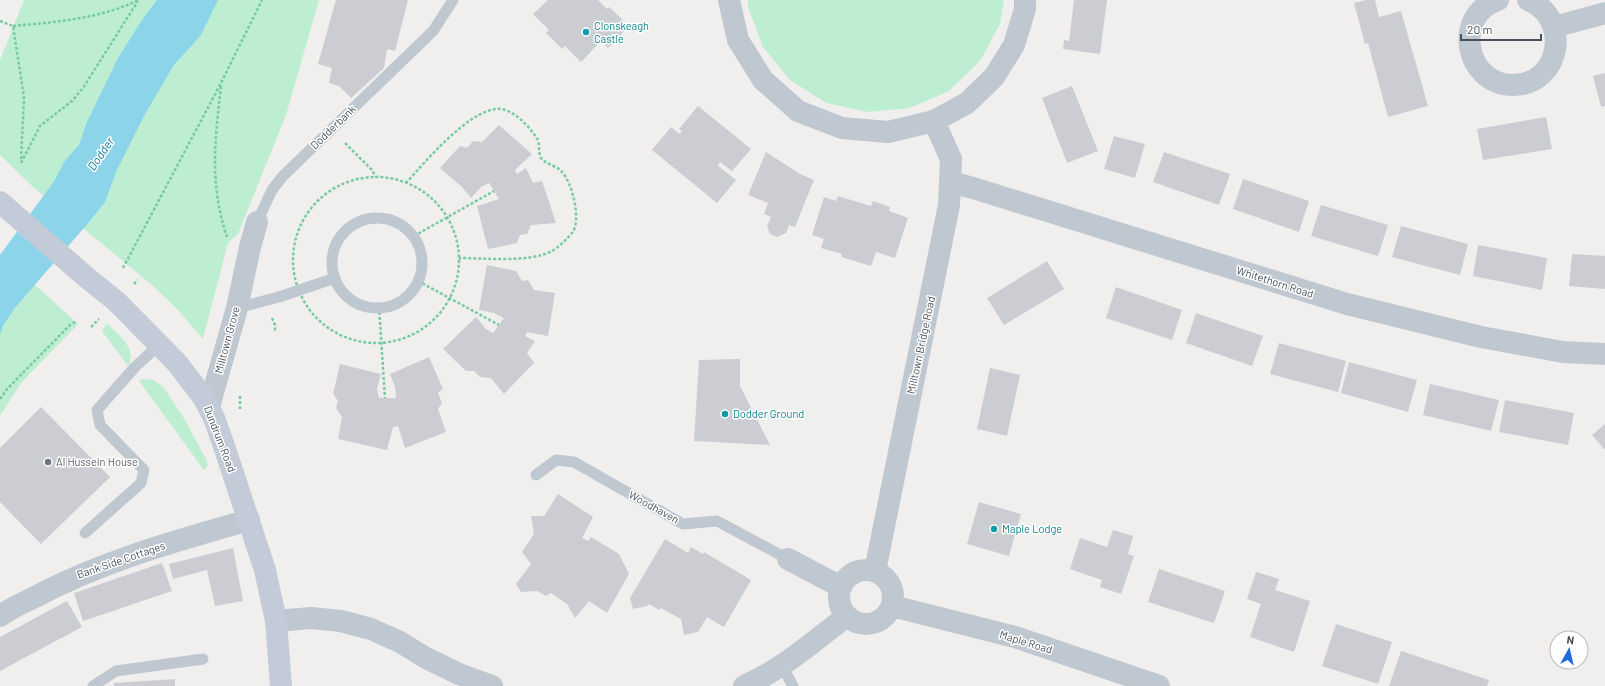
<svg xmlns="http://www.w3.org/2000/svg" width="1605" height="686" font-family="Barlow,sans-serif">
  <style>
    .green { fill: #beeed2 }
    .water { fill: #8cd4e9 }
    .building { fill: #cbcdd3 }
    .lines { fill: none; stroke-linecap: round; stroke-linejoin: round }
    .path { stroke: #77cba3; stroke-width: 2.5; stroke-dasharray: 3 2; stroke-linecap: butt }
    .service { stroke: #bfc8d0; stroke-width: 11 }
    .minor { stroke: #bfc8d0; stroke-width: 22 }
    .secondary { stroke: #c2cbd7; stroke-width: 22 }
    .culture-dot { fill: #0f9aa8; stroke: #fff; stroke-width: 1.5 }
    .worship-dot { fill: #6b7280; stroke: #fff; stroke-width: 1.5 }
    .labels { text-anchor: middle; stroke-width: 3; stroke-linejoin: round; paint-order: stroke }
    .culture-label { font-size: 11px; fill: #0d838f; stroke: #fff; text-anchor: start }
    .street-label { font-size: 11px; fill: #47515b; stroke: #fff }
    .worship-label { font-size: 11px; fill: #5b616d; stroke: #fff; text-anchor: start }
    .water-label { font-size: 12px; font-style: italic; fill: #107c9e; stroke: #fff }
  </style>
  <rect width="100%" height="100%" fill="#f1efee"/>
  <!-- green -->
  <g class="green">
    <path d="M24 0H319L286 115 238 234 228 243 203 339 177 309 152 285 33 187 0 155V60Z"/>
    <path d="M748 0H1004L1000 24 980 61 949 91 910 108 868 112 826 103 790 80 763 47 748 7Z"/>
    <path d="M0 253 78 324 21 383 0 416Z"/>
    <path d="M107 323C118 335 138 348 128 366L102 331Z"/>
    <path d="M143 379 154 380 164 388 182 415 205 457 208 465 204 470 139 381Z"/>
  </g>
  <!-- water -->
  <path class="water" d="M157 0H218L201 35 174 65 145 114 116 172 105 202 89 222 14 309 3 326 0 335V255L55 180 64 162 79 145 86 124 118 58 142 20Z"/>
  <!-- building -->
  <g class="building">
    <path d="M336 0H408L395 51 387 49 384 68 351 98 339 86 329 83 332 68 318 64Z"/>
    <path d="M548 0H598L607 9 609 7 629 26 608 48 601 41 581 62 565 46 562 49 546 33 549 30 533 14Z"/>
    <path d="M1074 0H1107L1100 54 1063 49 1064 40 1069 41Z"/>
    <path d="M1366 0H1375L1379 17 1401 11 1428 106 1388 117 1368 43 1365 44 1354 3Z"/>
    <path d="M1605 73V106L1601 107 1593 76Z"/>
    <path d="M1072 86 1098 151 1067 163 1042 98Z"/>
    <path d="M698 106 751 149 732 171 720 162 718 166 736 180 717 203 652 150 671 127 679 134 682 131 679 129Z"/>
    <path d="M1546 117 1552 149 1483 160 1477 129Z"/>
    <path d="M499 125 532 154 515 170 517 174 526 168 533 183 542 181 556 223 531 225 527 234 520 235 517 243 488 249 477 206 499 199 489 183 481 187 471 198 462 187 440 168 460 146 467 148 473 141 482 142Z"/>
    <path d="M1114 136 1145 144 1135 178 1104 169Z"/>
    <path d="M766 152 800 174 814 180 795 227 789 225 786 233 777 237 770 234 767 226 771 217 764 214 768 203 748 195Z"/>
    <path d="M1164 152 1230 174 1219 205 1153 182Z"/>
    <path d="M1243 179 1309 201 1299 232 1233 209Z"/>
    <path d="M838 196 871 206 873 201 890 207 889 211 908 218 895 258 876 252 871 266 841 257 842 254 821 248 824 239 812 235 824 197 836 201Z"/>
    <path d="M1321 205 1388 225 1378 256 1311 236Z"/>
    <path d="M1401 226 1468 244 1460 275 1392 257Z"/>
    <path d="M1478 245 1547 258 1542 290 1473 276Z"/>
    <path d="M1572 254 1605 256V289L1569 286Z"/>
    <path d="M1047 261 1064 289 1004 325 987 298Z"/>
    <path d="M487 265 516 271 522 281 528 280 534 290 555 293 548 336 527 332 525 336 535 341 527 353 534 363 504 394 491 378 480 377 474 371H466L443 349 476 317 486 329 493 333 504 318 494 313 479 310Z"/>
    <path d="M1116 287 1182 310 1172 340 1106 318Z"/>
    <path d="M1196 313 1263 336 1252 366 1186 343Z"/>
    <path d="M1279 343 1346 361 1338 392 1270 374Z"/>
    <path d="M429 357 443 389 438 393 442 403 438 409 446 432 405 448 398 426 393 427 387 450 338 439 342 417 336 408 338 401 333 394 340 364 381 374 377 389 379 398H396L395 387 390 374Z"/>
    <path d="M740 359V386L770 445 694 441 699 360Z"/>
    <path d="M1349 362 1417 380 1408 412 1341 393Z"/>
    <path d="M990 368 1020 375 1007 436 977 429Z"/>
    <path d="M1430 384 1499 400 1491 431 1423 415Z"/>
    <path d="M1505 400 1574 413 1568 445 1499 432Z"/>
    <path d="M41 407 110 477 41 544 0 502V448Z"/>
    <path d="M1605 424V450L1592 435Z"/>
    <path d="M558 494 593 517 582 538 588 541 591 537 619 554 629 574 607 613 589 601 575 618 567 604 551 593 546 596 537 591 521 592 516 584 531 564 522 552 534 534 531 516H544Z"/>
    <path d="M979 502 1021 514 1009 556 967 544Z"/>
    <path d="M1113 530 1133 536 1128 554 1134 556 1121 594 1100 587 1102 580 1070 569 1080 538 1107 547Z"/>
    <path d="M665 539 688 553 691 547 703 554 704 552 751 580 724 627 707 617 698 632 684 635 681 619 661 608 659 610 649 604 647 606 633 609 630 598Z"/>
    <path d="M233 548 243 601 215 606 207 570 173 579 169 564Z"/>
    <path d="M162 563 172 591 83 621 74 593Z"/>
    <path d="M1159 569 1225 591 1214 623 1148 602Z"/>
    <path d="M1256 572 1279 579 1275 590 1310 601 1294 652 1250 637 1261 604 1247 599Z"/>
    <path d="M67 601 82 627 0 671V637Z"/>
    <path d="M1336 624 1392 642 1378 684 1322 666Z"/>
    <path d="M1401 651 1489 680 1487 686H1389Z"/>
    <path d="M175 679V686H114V683Z"/>
  </g>
  <g class="lines">
    <!-- path -->
    <g class="path">
      <path d="M0 21 13 26 24 97 21 160"/>
      <path d="M13 26C56 22 99 19 139 0"/>
      <path d="M221 86C215 140 209 183 227 237"/>
      <path d="M345 143 372 170 376 177"/>
      <path d="M21 163 40 126 72 101 83 88 138 1"/>
      <circle cx="376" cy="260" r="83"/>
      <path d="M406 183C425 162 467 112 496 109 512 107 530 127 538 140 540 146 538 152 541 158 546 165 556 165 561 171 572 181 582 221 572 233 566 240 559 247 552 251 530 263 483 258 459 258"/>
      <path d="M414 236 494 191"/>
      <path d="M123 268 221 83 262 0"/>
      <path d="M418 281 499 325"/>
      <path d="M134 284 138 280"/>
      <path d="M379 307 385 398"/>
      <path d="M272 318 275 325V332"/>
      <path d="M91 327 99 319"/>
      <path d="M0 399 7 389 70 325 77 321"/>
      <path d="M240 409V394"/>
    </g>
    <!-- service -->
    <g class="service">
      <circle cx="377" cy="263" r="45"/>
      <path d="M257 222 272 190 283 176 433 31 453 0"/>
      <path d="M237 308 279 297 335 278"/>
      <path d="M536 475 556 460 574 462 683 524 717 521 788 559"/>
      <path d="M85 533 141 483 144 470 100 425 97 410 135 367 160 344"/>
      <path d="M782 666 793 686"/>
      <path d="M93 686 116 671 203 659"/>
    </g>
    <!-- minor -->
    <g class="minor">
      <path d="M729 0 738 40 763 80 798 111 842 128 888 132 934 121 967 103 994 77 1014 45 1025 9V0"/>
      <path d="M1498 0C1452 15 1465 85 1513 85 1561 85 1572 18 1528 0"/>
      <path d="M1554 27 1605 13"/>
      <path d="M950 182 973 188 1347 304 1481 337 1563 352 1605 354"/>
      <path d="M209 407 237 308 250 247 257 222"/>
      <path d="M788 559 841 587"/>
      <circle cx="866" cy="597" r="27"/>
      <path d="M875 571 949 205 951 159 934 121"/>
      <path d="M892 606 1015 637 1159 686"/>
      <path d="M0 616C11 608 23 603 35 597 102 561 176 541 249 520"/>
      <path d="M276 621 311 618 341 621 371 629 400 642 426 658 459 674 492 686"/>
      <path d="M744 686C783 669 814 641 847 616"/>
    </g>
    <!-- secondary -->
    <path class="secondary" d="M0 202 86 277 116 301 177 363 203 397 214 418 224 446 265 570 276 621 281 686"/>
  </g>
  <!-- markers -->
  <g class="culture-dot">
    <circle cx="586" cy="32" r="4"/>
    <circle cx="725" cy="414" r="4"/>
    <circle cx="994" cy="529" r="4"/>
  </g>
  <circle class="worship-dot" cx="48" cy="462" r="4"/>
  <g class="labels">
    <!-- culture labels -->
    <g class="culture-label">
      <text x="594" y="30">Clonskeagh<tspan x="594" dy="13">Castle</tspan></text>
      <text x="733" y="418">Dodder Ground</text>
      <text x="1002" y="533">Maple Lodge</text>
    </g>
    <!-- street labels -->
    <g class="street-label">
      <text transform="translate(333 127) rotate(-44)" y="4">Dodderbank</text>
      <text transform="translate(1275 282) rotate(18)" y="4">Whitethorn Road</text>
      <text transform="translate(227 340) rotate(-75)" y="4">Milltown Grove</text>
      <text transform="translate(921 345) rotate(-78)" y="4">Milltown Bridge Road</text>
      <text transform="translate(220 439) rotate(69)" y="4">Dundrum Road</text>
      <text transform="translate(654 507) rotate(29)" y="4">Woodhaven</text>
      <text transform="translate(121 560) rotate(-19)" y="4">Bank Side Cottages</text>
      <text transform="translate(1026 642) rotate(17)" y="4">Maple Road</text>
    </g>
    <!-- worship labels -->
    <g class="worship-label">
      <text x="56" y="466">Al Hussein House</text>
    </g>
    <!-- water labels -->
    <g class="water-label">
      <text transform="translate(101 154) rotate(-56)" y="4">Dodder</text>
    </g>
  </g>
  <!-- north arrow -->
  <g transform="translate(1569 650) rotate(8)"><circle r="19" fill="#ffffff" stroke="#b5b9bd"/>
  <path d="M0-3L7 15L0 10L-7 15Z" fill="#1e6cdb"/>
  <text y="-6" font-size="11" font-weight="bold" text-anchor="middle" fill="#47515b">N</text>
  </g>
  <!-- scale -->
  <path d="M1461 34v6h80v-6" fill="none" stroke="#47515b" stroke-width="2"/>
  <text x="1467" y="34" font-size="12" fill="#47515b" stroke="#ffffff" stroke-width="3" paint-order="stroke">20 m</text>
</svg>
